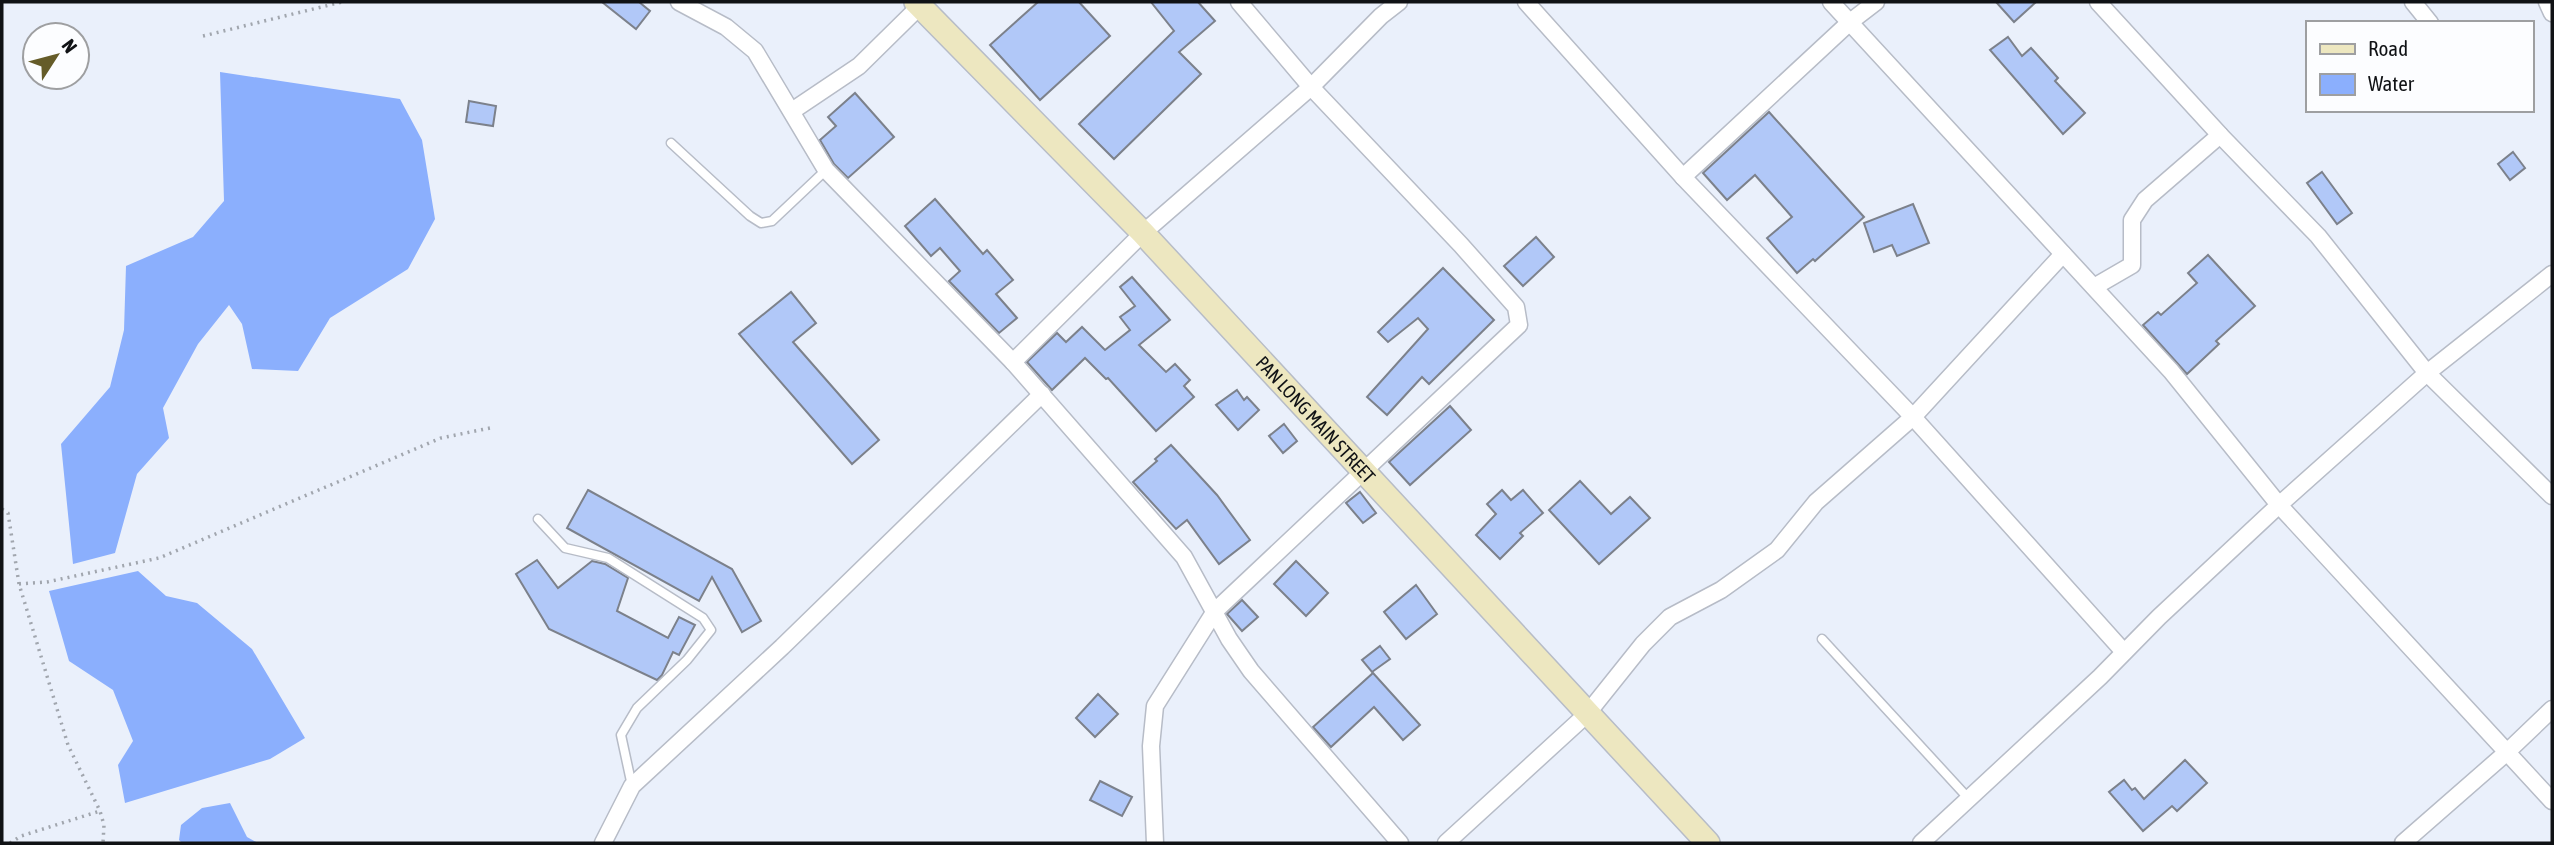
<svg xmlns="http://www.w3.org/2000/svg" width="2554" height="845" font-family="'Asap Condensed',sans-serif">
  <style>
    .water { fill: #8baffd }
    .building { fill: #b1c8f8; stroke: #7c818b; stroke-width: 2 }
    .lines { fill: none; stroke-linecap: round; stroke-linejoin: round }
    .lane-casing { stroke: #b7bcc7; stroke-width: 11 }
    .street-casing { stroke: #b7bcc7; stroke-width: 19 }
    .secondary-casing { stroke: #b7bcc7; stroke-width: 26 }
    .path { stroke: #a1a6ae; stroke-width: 3.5; stroke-dasharray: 2 5; stroke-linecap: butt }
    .lane { stroke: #fff; stroke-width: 8 }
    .street { stroke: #fff; stroke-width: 16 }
    .secondary { stroke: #ede7c0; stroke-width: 23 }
    .labels { text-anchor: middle; stroke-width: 5; stroke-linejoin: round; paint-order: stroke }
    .street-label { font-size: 19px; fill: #101215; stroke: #fcfdff }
  </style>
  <rect width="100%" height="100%" fill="#eaf0fb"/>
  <!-- water -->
  <g class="water">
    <path d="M220 72 400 99 422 140 435 219 408 269 330 318 298 371 252 369 242 324 229 305 198 344 163 408 169 438 137 474 115 553 73 564 61 444 110 387 124 330 126 266 193 237 224 201Z"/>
    <path d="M138 571 166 596 197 603 252 649 305 738 270 759 125 803 118 765 133 741 113 690 69 661 49 591Z"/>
    <path d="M230 803 247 837 258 843H182L179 840 181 825 202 808Z"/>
  </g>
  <!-- building -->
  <g class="building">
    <path d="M602 2H639L650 11 636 29Z"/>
    <path d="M1038 2H1079L1110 36 1040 100 990 45Z"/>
    <path d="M1151 2H1198L1215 21 1179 52 1201 74 1114 159 1079 124 1174 31Z"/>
    <path d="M1996 2H2036L2014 22Z"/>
    <path d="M2008 37 2022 56 2031 48 2058 78 2055 81 2085 113 2063 134 1990 50Z"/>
    <path d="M855 93 894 137 848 178 834 164 820 140 836 126 828 117Z"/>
    <path d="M469 101 496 106 493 126 466 122Z"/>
    <path d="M1769 112 1864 217 1815 261 1813 259 1797 273 1767 238 1792 217 1755 175 1727 200 1703 173Z"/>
    <path d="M2513 152 2525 168 2510 180 2498 164Z"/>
    <path d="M2322 172 2352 213 2337 224 2307 183Z"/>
    <path d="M935 199 983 254 987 250 1013 280 996 294 1017 318 999 333 949 281 960 271 940 248 931 256 905 226Z"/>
    <path d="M1913 204 1929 243 1897 256 1892 245 1874 252 1864 223Z"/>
    <path d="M1536 237 1554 257 1523 286 1504 266Z"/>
    <path d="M2208 255 2255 306 2216 341 2219 344 2187 374 2143 325 2158 312 2161 315 2197 283 2188 273Z"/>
    <path d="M1443 268 1494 320 1429 384 1422 377 1387 415 1367 397 1428 329 1418 318 1388 342 1378 332Z"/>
    <path d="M1132 277 1170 320 1139 345 1166 372 1175 364 1190 380 1184 386 1194 397 1156 431 1108 378 1106 379 1085 358 1052 390 1027 362 1057 333 1066 342 1082 327 1105 350 1130 330 1120 317 1135 306 1120 287Z"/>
    <path d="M791 292 816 323 793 342 879 440 852 464 739 334Z"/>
    <path d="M1237 390 1244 400 1247 397 1259 410 1238 430 1216 405Z"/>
    <path d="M1450 406 1471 430 1410 485 1389 462Z"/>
    <path d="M1284 424 1297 441 1283 453 1269 436Z"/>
    <path d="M1171 445 1217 495 1250 540 1219 564 1187 520 1176 529 1133 482 1157 461 1155 459Z"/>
    <path d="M1580 481 1611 514 1630 497 1650 518 1599 564 1549 510Z"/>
    <path d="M588 490 732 569 761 621 742 632 712 577 699 601 567 528Z"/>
    <path d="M1502 490 1511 500 1523 490 1543 513 1520 533 1523 536 1500 559 1476 535 1496 514 1487 504Z"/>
    <path d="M1360 492 1376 513 1363 523 1346 503Z"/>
    <path d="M537 560 558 588 592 561 605 564 628 578 617 611 668 638 679 617 695 625 679 655 673 652 662 675 657 680 549 629 516 574Z"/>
    <path d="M1296 561 1328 593 1306 616 1274 584Z"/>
    <path d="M1416 585 1437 614 1406 639 1384 612Z"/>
    <path d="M1242 600 1258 617 1242 631 1227 614Z"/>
    <path d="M1380 646 1390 659 1372 672 1362 660Z"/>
    <path d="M1373 673 1420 725 1403 740 1374 707 1331 747 1313 727Z"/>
    <path d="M1098 694 1118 714 1095 737 1076 718Z"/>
    <path d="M2185 760 2207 783 2177 811 2172 806 2143 831 2109 792 2124 780 2132 790 2135 788 2144 799Z"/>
    <path d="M1100 781 1132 797 1122 816 1090 800Z"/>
  </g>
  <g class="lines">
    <defs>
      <g id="lane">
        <path d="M671 143 750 216 761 223 772 221 826 170"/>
        <path d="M538 519 565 548 608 558 703 618 711 630 687 660 637 708 621 735 632 786"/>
        <path d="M1822 639 1969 799"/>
      </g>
      <g id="street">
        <path d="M679 2 726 27 755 51 826 170 1013 362 1184 557 1229 639 1251 671 1400 843"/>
        <path d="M1526 2 1683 177 1913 417 2124 652"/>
        <path d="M1831 2 2171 371 2279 505 2159 617 2100 677 1921 843"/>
        <path d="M2413 2 2430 23"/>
        <path d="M2547 2 2552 13"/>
        <path d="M792 111 859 66 924 2"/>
        <path d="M2220 135 2318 236 2427 373 2552 496"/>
        <path d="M1683 177 1850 22 1876 2"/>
        <path d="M2552 274 2427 373 2279 505 2552 801"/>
        <path d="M2094 287 2132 265V220L2145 200 2220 135 2098 2"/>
        <path d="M1013 362 1143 233 1311 87 1381 16 1399 2"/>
        <path d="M603 843 632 786 782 647 1042 394"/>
        <path d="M1155 843 1151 746 1155 706 1215 611 1519 325 1516 307 1461 245 1311 87 1239 2"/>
        <path d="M1446 843 1587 714 1643 644 1670 617 1721 590 1777 550 1816 502 1913 417 2063 254"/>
        <path d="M2403 843 2506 753 2552 709"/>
      </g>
      <g id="secondary">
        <path id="s1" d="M916 2 1143 233 1708 843"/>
      </g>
    </defs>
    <!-- lane casing -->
    <use href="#lane" class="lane-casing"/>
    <!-- street casing -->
    <use href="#street" class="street-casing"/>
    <!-- secondary casing -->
    <use href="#secondary" class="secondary-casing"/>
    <!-- path -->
    <g class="path">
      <path d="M203 36 342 2"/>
      <path d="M2 509 8 513 19 584 68 745 100 811 104 825 103 843"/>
      <path d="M19 584 47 582 159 558 441 438 490 428"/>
      <path d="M10 843 21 836 100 811"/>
    </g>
    <!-- lane -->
    <use href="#lane" class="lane"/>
    <!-- street -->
    <use href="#street" class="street"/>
    <!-- secondary -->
    <use href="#secondary" class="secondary"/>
  </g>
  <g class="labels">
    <!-- street labels -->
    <g class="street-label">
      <text dy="7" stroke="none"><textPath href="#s1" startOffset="578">PAN LONG MAIN STREET</textPath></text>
    </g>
  </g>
  <!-- border -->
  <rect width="2554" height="845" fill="none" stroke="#101215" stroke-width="7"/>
  <!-- legend -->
  <rect x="2306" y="21" width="228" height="91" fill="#fcfdff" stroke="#9e9fa1" stroke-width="2"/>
  <rect x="2320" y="44" width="35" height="10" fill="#ede7c0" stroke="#9e9fa1" stroke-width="2"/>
  <text x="2368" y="56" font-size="21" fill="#101215">Road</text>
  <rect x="2320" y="74" width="35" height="21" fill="#8baffd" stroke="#9e9fa1" stroke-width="2"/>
  <text x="2368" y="91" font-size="21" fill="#101215">Water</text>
  <!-- north arrow -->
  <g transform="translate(56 56) rotate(54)"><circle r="33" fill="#fcfdff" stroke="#9e9fa1" stroke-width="2"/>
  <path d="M0-5L12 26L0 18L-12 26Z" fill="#655c29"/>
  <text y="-10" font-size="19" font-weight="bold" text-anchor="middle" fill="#101215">N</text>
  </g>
</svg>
